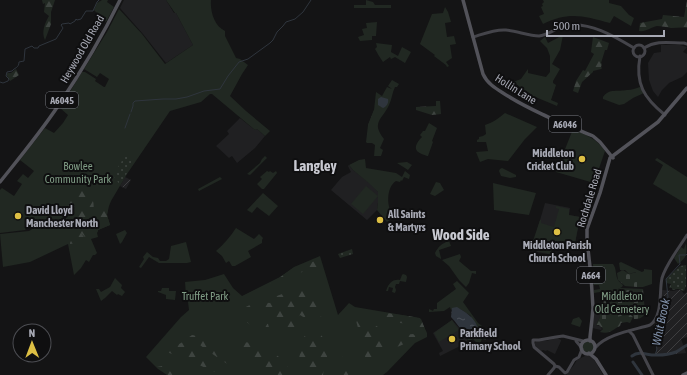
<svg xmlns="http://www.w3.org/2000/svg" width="687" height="375" font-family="'Asap Condensed',sans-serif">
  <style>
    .built { fill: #202022 }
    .industrial { fill: url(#industrial-furrows) }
    .green { fill: #212822 }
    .forest { fill: url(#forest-firs) }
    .cemetery { fill: url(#cemetery-stones) }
    .garden { fill: url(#garden-dots) }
    .water { fill: url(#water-ripples) }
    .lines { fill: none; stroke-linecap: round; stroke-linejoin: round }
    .stream { stroke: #2f353d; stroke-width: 1 }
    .river { stroke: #2f353d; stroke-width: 3 }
    .secondary { stroke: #44444a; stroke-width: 3 }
    .primary { stroke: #525259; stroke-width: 3.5 }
    .poi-dot { fill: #ddbf44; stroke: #0f0f10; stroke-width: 1.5 }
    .labels { text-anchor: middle; stroke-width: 4; stroke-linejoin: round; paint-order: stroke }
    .shield { fill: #0f0f10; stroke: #797b83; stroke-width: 1 }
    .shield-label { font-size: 10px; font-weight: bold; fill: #a7a9b4 }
    .street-label { font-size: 11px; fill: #a7a9b4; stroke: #0f0f10 }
    .poi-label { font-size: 11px; font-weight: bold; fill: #a7a9b4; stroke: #0f0f10; text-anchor: start }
    .park-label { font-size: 11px; fill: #809d86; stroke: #0f0f10 }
    .water-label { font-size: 12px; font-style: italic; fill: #8292ab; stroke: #0f0f10 }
    .district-label { font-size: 15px; font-weight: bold; fill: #c8c9d1; stroke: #0f0f10 }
  </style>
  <defs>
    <pattern id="industrial-furrows" width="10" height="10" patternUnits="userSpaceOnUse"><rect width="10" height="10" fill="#202022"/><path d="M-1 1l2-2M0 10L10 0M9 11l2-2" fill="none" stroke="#3e3e40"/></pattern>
    <pattern id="forest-firs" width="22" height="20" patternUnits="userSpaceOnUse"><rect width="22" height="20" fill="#212822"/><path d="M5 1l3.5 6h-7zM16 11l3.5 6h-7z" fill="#3e4440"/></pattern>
    <pattern id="cemetery-stones" width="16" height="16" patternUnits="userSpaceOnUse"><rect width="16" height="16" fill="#212822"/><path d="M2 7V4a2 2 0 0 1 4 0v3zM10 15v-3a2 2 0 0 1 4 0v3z" fill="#3e4440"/></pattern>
    <pattern id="garden-dots" width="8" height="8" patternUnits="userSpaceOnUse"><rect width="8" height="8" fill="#212822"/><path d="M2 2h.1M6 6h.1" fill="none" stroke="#3e4440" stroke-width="1.8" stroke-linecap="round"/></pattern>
    <pattern id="water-ripples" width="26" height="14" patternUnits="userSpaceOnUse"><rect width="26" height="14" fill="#2f353d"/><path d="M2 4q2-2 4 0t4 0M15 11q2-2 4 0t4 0" fill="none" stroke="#4a4f57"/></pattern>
  </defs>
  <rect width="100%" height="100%" fill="#141415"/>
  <!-- built -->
  <g class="built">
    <path d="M124 0H166L174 13H176L193 45 166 63 143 34 120 8Z"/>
    <path d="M661 45H680L687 47 683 52 687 54V72L682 77 669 83 662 90 658 97 653 91 649 80 648 63 654 53 661 52Z"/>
    <path d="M240 118 255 130 257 129 265 136 255 148 237 163 232 156 229 158 216 146 229 134 227 131Z"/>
    <path d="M349 165 353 170 371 184 378 192V203L377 210 367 220 331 190 342 177 351 172 348 166Z"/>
    <path d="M545 203 570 208 569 215 580 217 574 249 565 247 554 248 553 255 531 251Z"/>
    <path d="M594 308H600V317L596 325 600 326 602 329 601 330 592 328 594 317Z"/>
    <path d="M452 320 467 337V341L460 346 440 356 439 353 443 351 433 333Z"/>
    <path d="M557 338 561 340V341L555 354 547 350 546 351 543 350 541 351 534 345 536 341H546Z"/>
    <path d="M587 355 592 356 603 375H566L574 365 577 360Z"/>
  </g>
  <!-- industrial -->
  <g class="industrial">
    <path d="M125 177 131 180 126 189 120 186Z"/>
    <path d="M662 290 673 291 677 290H681L684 294 687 292V337L681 339 686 353 656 356V341L654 323 659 316 661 302Z"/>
  </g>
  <!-- green -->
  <g class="green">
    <path d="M102 0H108L107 2 114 7 106 22 94 10 97 3Z"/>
    <path d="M166 0H211C210 11 214 26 225 31V36L236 58 240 59 248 65 242 74 230 96 246 111 270 131 265 136 257 129 255 130 212 94H210L201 102 170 111 127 174 111 201 109 206 107 215 110 225 98 230V231L97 233 98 237 91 239 97 253 95 255H93L89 262 86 260 81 268 74 275 68 244 30 262 3 267 0 234 29 231 41 224 31 223 25 230 0 233V190L2 188 14 196 22 184 17 181 23 174 28 178 34 171 20 160 45 128 54 133 63 123 68 115 60 108 82 72H85L96 79 95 81 104 87H105L109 79 100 73 97 77 84 69 107 32 119 9 142 34 165 64 193 45 176 13H175Z"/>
    <path d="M366 0 373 2 375 5H391V8H354V5H366Z"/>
    <path d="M543 0H609V3L621 6 629 15 634 18 631 26 614 16 610 23C584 16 569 11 543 24L539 16 544 14 541 7 543 6 542 4 544 2Z"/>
    <path d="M445 7 448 12 451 22 445 23 447 37 454 36 456 44 450 45 452 58 446 62 449 66 447 67 446 65 434 56 435 55 420 44 432 14 443 13Z"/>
    <path d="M377 22 376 36H372V40L360 41 358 37 364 35 362 29 367 28 366 23Z"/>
    <path d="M563 35 560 50 552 64 560 69 553 81V83L556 85 551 100 558 103 557 106 533 96 513 82 521 79 528 69V73L546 77 550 72V56L547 48 540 41 545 37 548 43Z"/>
    <path d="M376 43 392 45 391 52 398 56 402 47 411 52 405 63 395 57 391 59 390 57 383 62 379 56 375 49 377 47Z"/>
    <path d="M392 80 399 84 397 87H395C392 93 392 99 389 105 382 120 371 122 384 139L380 148 383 150 381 156H374L375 145 372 143H367L366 142 368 125 374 110 376 92 382 96 387 87 392 89 388 86Z"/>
    <path d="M640 87 644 93 633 98 624 104 619 105 603 99V97C609 88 618 92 627 90 632 90 636 88 640 87Z"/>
    <path d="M505 113 537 127 525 139 508 161 488 159 480 162 476 152 488 151 486 142H477V140L479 139V137L483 136 486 134 485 125C492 123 499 118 505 113Z"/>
    <path d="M429 123 437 128 432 141 433 142 428 156H427C424 155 419 153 417 151 413 146 420 139 422 137L420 135 423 131H425Z"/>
    <path d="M573 129C586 135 597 139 605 151L594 183 556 172Z"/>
    <path d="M265 156 267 158C261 164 256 169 250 175L247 174 260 163 262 159Z"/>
    <path d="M657 158 687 177V204L683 202 653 184 663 165 655 160Z"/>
    <path d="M365 159 366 168 396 173 402 177 405 171 410 175 409 179 404 177 402 181 401 180 400 182 396 181C386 187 386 208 394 217L387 222 377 210 378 203V192L370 184 353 170 349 165 359 160Z"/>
    <path d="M407 162 412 165 408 170 397 163Z"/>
    <path d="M502 168 516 175V177L510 178 501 176 499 171 500 169Z"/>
    <path d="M267 171 269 172 270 171 273 173 276 171 277 173 264 189H262L257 184 262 179 260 177Z"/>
    <path d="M220 177 222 179 199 191 198 189Z"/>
    <path d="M436 182 440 183 444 190 435 196 430 194Z"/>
    <path d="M493 183 536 193 529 215 494 210Z"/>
    <path d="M366 186 378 196 363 214 351 204Z"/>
    <path d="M263 193 278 206 269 216 257 207 252 213 247 210Z"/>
    <path d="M556 206 569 209V215L580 217 574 248 560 246 553 248 551 254 530 250 540 220H541V223L554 227 559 209 556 208Z"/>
    <path d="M236 228 254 239 259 234 263 238 262 240V243L248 251 251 257 235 266H232L229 261 226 263 222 256 216 251C224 244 230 237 236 228Z"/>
    <path d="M125 230 127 233 122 242 120 244 116 234Z"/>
    <path d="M449 241 451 246 439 250 441 258V259L436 256 435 253C438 247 442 243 449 241Z"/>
    <path d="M186 242 191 262 187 263H159L149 257 141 268 139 267 144 259 143 257 147 252 153 257 158 258 160 261H166L169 259 171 246Z"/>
    <path d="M686 243C687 255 687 257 678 264L674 258 681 247 684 249Z"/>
    <path d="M460 254 461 257 459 261 471 271H476V274L472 273 469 283 466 287 459 280 449 266 442 260Z"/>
    <path d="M320 256 338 315 349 303 355 307 420 318 427 333V337L415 343 387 372 383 375H167L158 369 146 357 181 317 189 310 188 302 186 295 185 282 205 280 224 274 233 288 242 296 280 277 294 267Z"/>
    <path d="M621 262 642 272 644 271V269L652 270V284L643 287H637L636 272 629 274 625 270H620L619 263Z"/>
    <path d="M593 264H613C617 269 615 275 618 280 619 282 621 283 623 285L622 287 608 294 600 292 594 293V290L600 289 599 285H594Z"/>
    <path d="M403 274 406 275 407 277 406 282 400 281 399 284H396L395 287 396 290 395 293 392 292 393 288 389 287 388 291H386C389 283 392 279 400 280L402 275Z"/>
    <path d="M115 278 122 285 121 288 125 292 122 296 118 294 117 295 112 291 105 298 101 301 96 289H99L101 292 110 287Z"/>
    <path d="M457 281 469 293 463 302 478 323 482 326 480 330V334L486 339V340L482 339 479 345 473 339 461 346 468 341 466 335 472 337 471 316C464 312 458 305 451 310L450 307 444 311 429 312V309L433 311 434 309H437V303L456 289 453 284Z"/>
    <path d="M162 288H169V291H176L175 300 166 299V295L158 292V291H161Z"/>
    <path d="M579 317 582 321 580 327 571 324 573 319Z"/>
    <path d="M452 320 459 330 439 342 434 333Z"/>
    <circle cx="588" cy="347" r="5.5"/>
  </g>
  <!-- forest -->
  <g class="forest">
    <path d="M42 0H55L51 12V24L45 40C41 32 45 23 49 16L44 12 45 3 43 4Z"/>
    <path d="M687 0V28C682 27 676 28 671 28 666 27 662 26 657 26 651 27 646 32 639 31L640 23 662 19 663 15 684 17Z"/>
    <path d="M593 37 609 43 607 50H605L601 63 602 64 601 67 602 68 601 69 593 71V72L582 82 578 93 573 91 576 81 583 70 585 71 594 54 591 52Z"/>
    <path d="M16 69 19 75 10 81 6 74 8 73H11Z"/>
    <path d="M436 101H440L441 114 432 115 416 110V107L436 106Z"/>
    <path d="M374 110 379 111V112L371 125 369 127 368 125Z"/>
    <path d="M85 187C93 197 95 202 93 214L97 220 96 224C86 230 74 227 65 223L66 200Z"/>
    <path d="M103 201 108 206 107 215 110 225 98 230V231L95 233V227L98 224Z"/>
    <path d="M71 227 78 229 79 231V228L94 227V233L96 237 87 239 81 233 86 240 84 242 70 244Z"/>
    <path d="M315 261 317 265V273L313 274 305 271 270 284 295 267Z"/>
    <path d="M304 286 315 301 322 319H319L314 314V310L309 308 307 312 305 318 300 315 295 319 300 324 299 331 292 339 287 335 282 326 268 312 260 311H242V309C247 306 254 303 259 302 263 302 266 303 270 303L274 297Z"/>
    <path d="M380 312 414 317 421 319 425 329 410 324 400 323 383 317Z"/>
    <path d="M600 313 603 314V321L606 320 609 317 628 315H631L633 317 630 323 627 322 621 323 620 326C613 329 610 335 600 332L603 329 599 325H596L600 317Z"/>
    <path d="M360 316 378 327 381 335 387 341 392 342 396 337 404 335 413 334 416 336C406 345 394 349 381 350L376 358 367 366 363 346 355 317Z"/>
    <path d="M247 322H261L268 324 270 331 251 326Z"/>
    <path d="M215 330 235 339 242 342 255 343 264 351 275 354 287 363 288 367 282 368 285 375H265L251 356 239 347 233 346 222 338Z"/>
    <path d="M309 330H313L322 336 326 348 328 364 324 367 323 375H306C299 361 296 357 305 343L304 337Z"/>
    <path d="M192 335 198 336 204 339 230 355 234 364 242 372C224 363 210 352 194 341L190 342V345L208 362 217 373C207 369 198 364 188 360 180 357 172 354 164 351L181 343Z"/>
    <path d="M341 354 347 365 349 375H342L343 373Z"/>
    <path d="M162 366 173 373 185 375H168L157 367Z"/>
  </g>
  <!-- cemetery -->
  <g class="cemetery">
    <path d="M623 270 629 274 637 272V287L625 286 618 280 617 273Z"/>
    <path d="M620 288 643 289 645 313C643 318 639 319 634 319L632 313 609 319 601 323V302L607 295Z"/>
  </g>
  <!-- garden -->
  <g class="garden">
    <path d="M125 156 134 161 120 185 113 175Z"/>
    <path d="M352 249 353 254 340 258 338 254Z"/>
    <path d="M686 265V286L684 291 678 289 672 290V288H669L671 284 666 283V279L680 266Z"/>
  </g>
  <!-- water -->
  <g class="water">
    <path d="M381 97 388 99C389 103 386 107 383 108L378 105V99Z"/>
    <path d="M457 307C465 312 474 317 477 326 481 335 472 340 465 334 460 329 456 322 451 317L452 308Z"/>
  </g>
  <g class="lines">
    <!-- stream -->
    <g class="stream">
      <path d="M0 82 3 83 8 81 9 79 6 76 7 72 12 71C14 68 19 68 19 62L24 61 25 49 32 46 34 48H38L39 46 56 39 63 28 61 25 62 24 69 23 70 24 75 21 76 19 77 20 81 19 86 11H93L97 2 99 0"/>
      <path d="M131 112 133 106V103L135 101 163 99H176L187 97 204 91 220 89 228 76 239 62 248 59 270 43 273 40 277 32 283 26 286 22 295 19 303 12 311 0"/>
      <path d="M125 128 130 114"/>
      <path d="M655 355 657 349 655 340 657 337 663 306 668 297 666 279 680 264 679 255H686L687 254"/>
    </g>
    <!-- river -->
    <g class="river">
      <path d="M632 356C640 350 648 356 657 355 663 355 671 354 676 352 680 350 683 347 687 345"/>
      <path d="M633 362 642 375"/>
    </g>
    <!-- secondary -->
    <g class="secondary">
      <path d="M473 37C483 34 495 29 506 30 517 31 529 36 539 36 548 35 556 28 565 26 589 21 614 36 634 48"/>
      <circle cx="639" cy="51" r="6"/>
      <path d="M644 48C657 40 669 43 684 43L687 44"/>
      <path d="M640 56C635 84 644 98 665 115"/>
      <path d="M629 331 633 335 653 375"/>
      <path d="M576 341 581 347"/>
      <path d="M596 347C607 334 634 330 650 325 663 316 659 292 662 278 666 264 679 248 687 235"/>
      <path d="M582 349 579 357 574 360 567 372 565 373 559 367 555 366 554 364 534 347 533 343V340H539L556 337 563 336 583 341"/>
      <path d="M548 375 554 368 555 366"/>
    </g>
    <!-- primary -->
    <g class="primary">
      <path d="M463 0 483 74C487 83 495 88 503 93 531 111 562 123 593 136L600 142 613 158"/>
      <path d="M0 182C20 157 40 133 58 106 81 72 102 37 120 0"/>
      <circle cx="588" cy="347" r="7"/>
      <path d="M590 341V337L592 319 593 308 591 276 587 240V229L600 193 610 158 658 122 687 88"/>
      <path d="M589 353 596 359 606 375"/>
      <path d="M683 375 687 373"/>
    </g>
  </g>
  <!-- markers -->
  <g class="poi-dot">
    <circle cx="582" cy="159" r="4"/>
    <circle cx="18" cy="216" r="4"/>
    <circle cx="380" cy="220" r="4"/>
    <circle cx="557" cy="232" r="4"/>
    <circle cx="452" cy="339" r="4"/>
  </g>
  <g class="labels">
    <!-- shield labels -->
    <g class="shield">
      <rect x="46" y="92" width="32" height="16" rx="3"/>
      <rect x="549" y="116" width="32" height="16" rx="3"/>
      <rect x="577" y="267" width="28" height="16" rx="3"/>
    </g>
    <g class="shield-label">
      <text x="62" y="104">A6045</text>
      <text x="565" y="128">A6046</text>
      <text x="591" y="279">A664</text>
    </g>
    <!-- street labels -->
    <g class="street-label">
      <text transform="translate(82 49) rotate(-60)" y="4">Heywood Old Road</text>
      <text transform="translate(516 89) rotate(32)" y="4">Hollin Lane</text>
      <text transform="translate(589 198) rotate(-73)" y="4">Rochdale Road</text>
    </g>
    <!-- poi labels -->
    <g class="poi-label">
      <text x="574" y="157" text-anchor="end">Middleton<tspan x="574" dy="13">Cricket Club</tspan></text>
      <text x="26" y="214">David Lloyd<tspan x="26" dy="13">Manchester North</tspan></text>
      <text x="388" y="218">All Saints<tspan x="388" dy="13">&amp; Martyrs</tspan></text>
      <text x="557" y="249" text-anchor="middle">Middleton Parish<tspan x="557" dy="13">Church School</tspan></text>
      <text x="460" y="337">Parkfield<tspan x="460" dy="13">Primary School</tspan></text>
    </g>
    <!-- park labels -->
    <g class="park-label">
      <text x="78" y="170">Bowlee<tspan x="78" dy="13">Community Park</tspan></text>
      <text x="205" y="300">Truffet Park</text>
      <text x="622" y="300">Middleton<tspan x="622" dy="13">Old Cemetery</tspan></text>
    </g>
    <!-- water labels -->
    <g class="water-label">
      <text transform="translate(661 322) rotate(-78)" y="4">Whit Brook</text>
    </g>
    <!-- district labels -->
    <g class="district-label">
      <text x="315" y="171">Langley</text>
      <text x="461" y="240">Wood Side</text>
    </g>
  </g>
  <!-- north arrow -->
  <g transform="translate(32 343) rotate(359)"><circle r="19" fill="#0f0f10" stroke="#4c4d52"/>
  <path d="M0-3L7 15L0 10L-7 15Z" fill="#ddbf44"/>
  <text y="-6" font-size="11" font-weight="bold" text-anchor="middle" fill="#a7a9b4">N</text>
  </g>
  <!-- scale -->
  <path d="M547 30v6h117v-6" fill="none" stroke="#a7a9b4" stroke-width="2"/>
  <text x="553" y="30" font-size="12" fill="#a7a9b4" stroke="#0f0f10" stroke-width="3" paint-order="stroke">500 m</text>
</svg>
